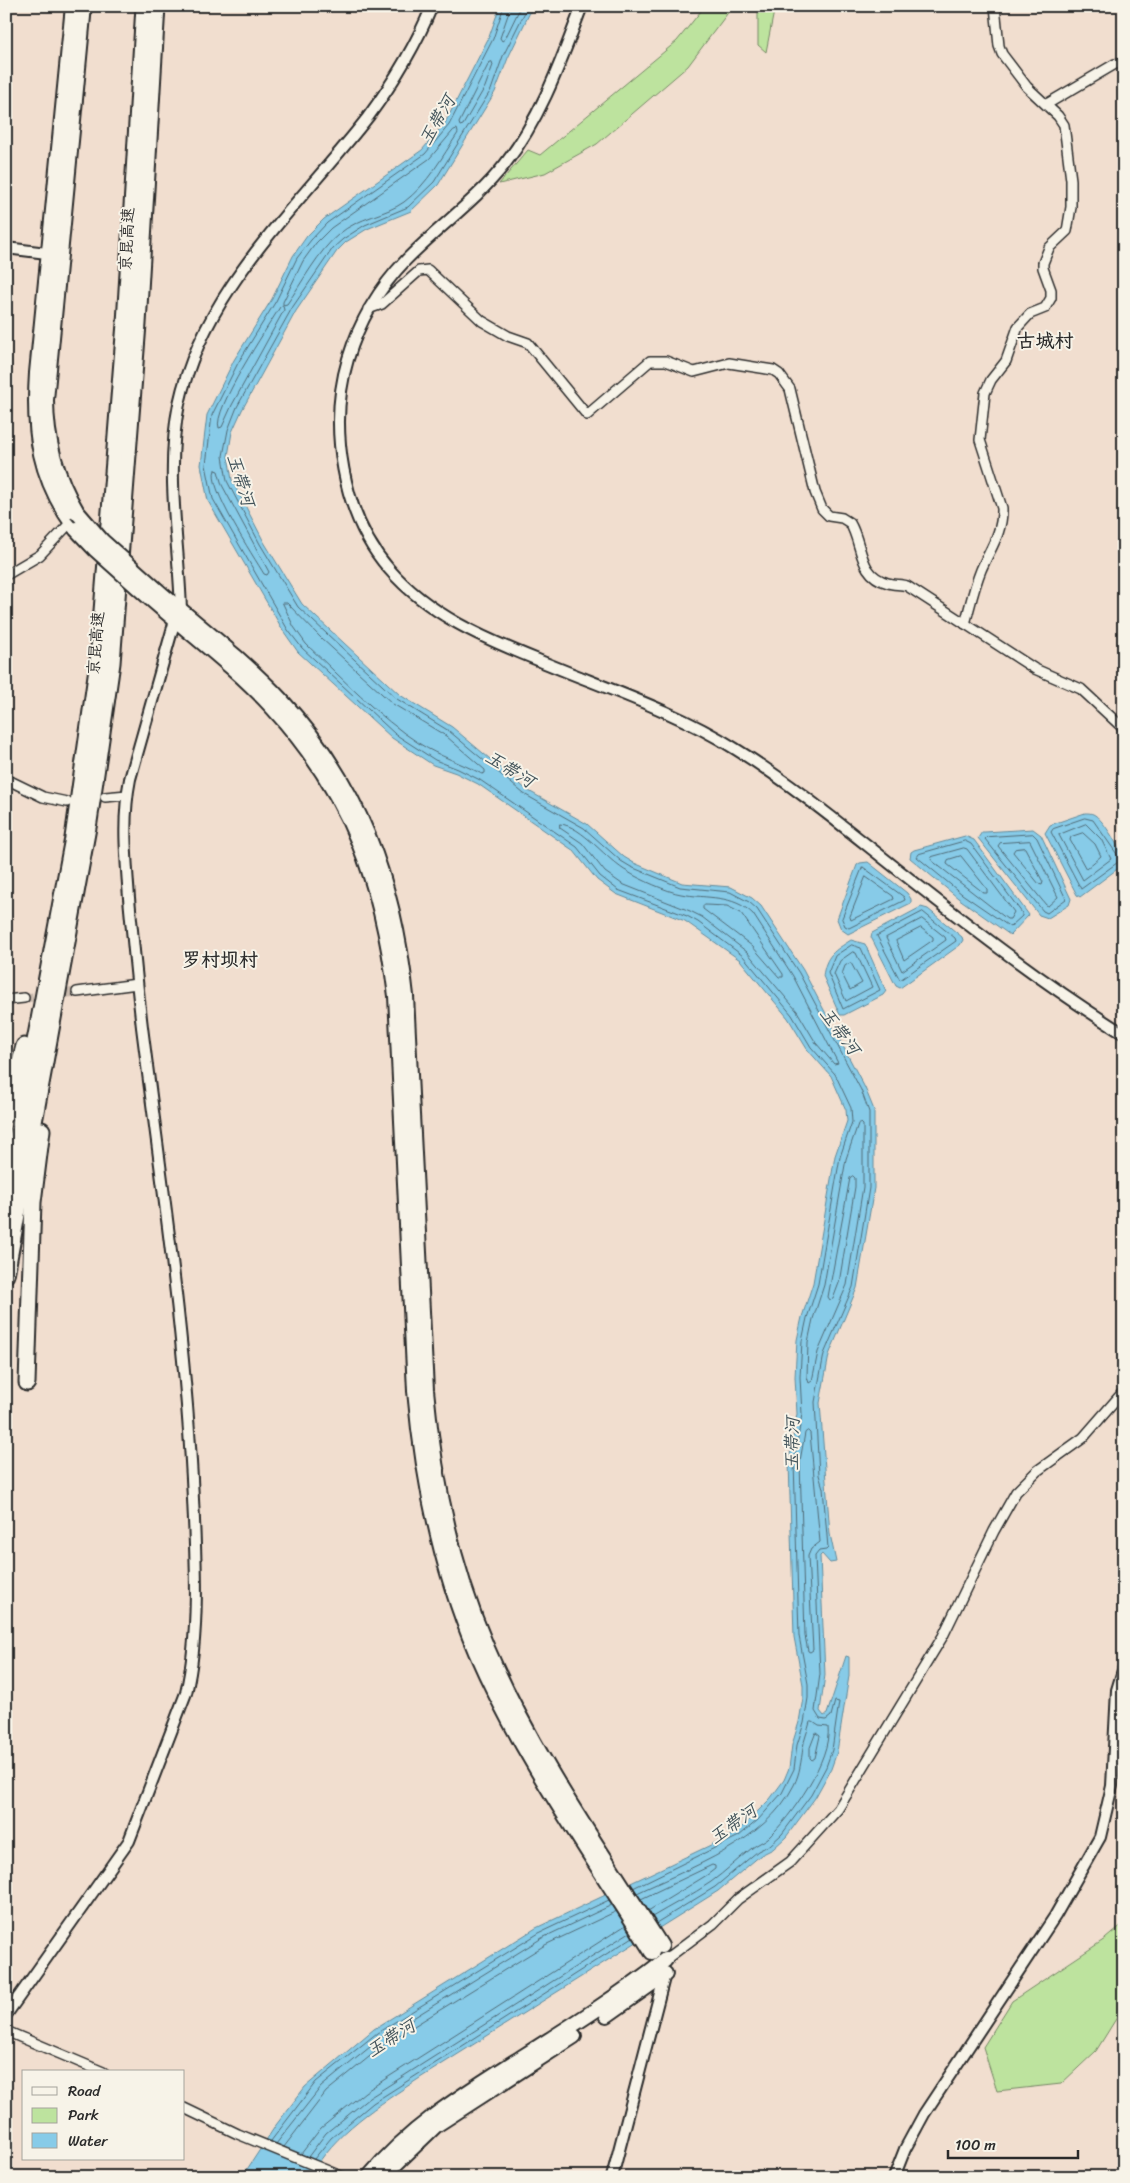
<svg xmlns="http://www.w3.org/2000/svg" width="1130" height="2183" font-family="Sriracha,'LXGW WenKai TC',sans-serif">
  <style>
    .green { fill: #bde39e; stroke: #748764 }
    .water { fill: #87cbe8; stroke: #628b9c }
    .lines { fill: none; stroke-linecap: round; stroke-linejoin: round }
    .shore { stroke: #506b77; stroke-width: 1 }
    .minor-tunnel { stroke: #c9baae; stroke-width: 9; stroke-dasharray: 9 4.5; stroke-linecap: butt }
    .minor-casing { stroke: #2b2b2b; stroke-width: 12 }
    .tertiary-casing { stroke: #2b2b2b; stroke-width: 14 }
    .primary-casing { stroke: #2b2b2b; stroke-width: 18 }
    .motorway-casing { stroke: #2b2b2b; stroke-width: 19 }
    .minor { stroke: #f7f3e8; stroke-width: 9 }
    .tertiary { stroke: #f7f3e8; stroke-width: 10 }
    .primary { stroke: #f7f3e8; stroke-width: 14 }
    .motorway { stroke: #f7f3e8; stroke-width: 15 }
    .primary-bridge-casing { stroke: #2b2b2b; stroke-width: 18; stroke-linecap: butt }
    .primary-bridge { stroke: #f7f3e8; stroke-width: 14 }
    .labels { text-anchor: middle; stroke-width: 4; stroke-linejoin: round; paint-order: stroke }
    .street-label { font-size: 16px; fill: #2b2b2b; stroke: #f7f3e8 }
    .water-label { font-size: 18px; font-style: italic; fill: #42535a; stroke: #f7f3e8 }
    .quarter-label { font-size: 19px; font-weight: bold; fill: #2b2b2b; stroke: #f7f3e8 }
  </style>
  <rect width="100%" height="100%" fill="#f1decf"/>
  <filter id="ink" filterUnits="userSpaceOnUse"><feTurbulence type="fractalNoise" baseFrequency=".02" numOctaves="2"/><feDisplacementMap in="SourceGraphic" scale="10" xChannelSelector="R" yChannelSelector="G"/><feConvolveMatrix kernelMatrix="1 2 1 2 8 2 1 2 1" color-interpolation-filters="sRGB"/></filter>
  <g filter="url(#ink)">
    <!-- green -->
    <g class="green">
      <path d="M705 6H733L688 66 597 144 545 173 499 184 528 150 540 155 677 41Z"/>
      <path d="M755 6H775L766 52 758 45V12Z"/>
      <path d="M1124 1923V2006L1096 2051 1061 2084 997 2091 983 2047 1012 2001 1105 1939Z"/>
    </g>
    <!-- water -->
    <g class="water">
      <path d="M500 6H533L508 58 495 92 438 185 411 211 367 229 346 242 337 251 296 311 242 410 232 432 228 456 232 480 264 542 302 604 400 695 452 727 527 790 587 824 624 857 634 863 682 883 731 887 752 898 761 906 803 970 865 1088 874 1110V1188L857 1288 829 1355 820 1403 830 1534 836 1562 830 1563 822 1554 820 1556 825 1675 820 1711 824 1716 827 1714 846 1656 849 1657V1676L837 1752 831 1769 815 1798 786 1837 773 1849 761 1855 718 1891 420 2078C379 2105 334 2132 310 2177H242L276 2125 305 2087 374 2029 536 1928 736 1833 770 1799 784 1780 789 1768 792 1745 799 1722 803 1698V1685L794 1637 789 1461 797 1414 795 1377 797 1340 802 1317 813 1283 835 1156 847 1121 846 1110 831 1076 807 1049 788 1018 740 960 685 921 616 894 597 880 574 851 478 784 456 773 433 765 392 738 298 652 284 632 208 501 201 465 207 415 234 360 272 299 293 256 307 236 324 219 422 150 445 123 489 37Z"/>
      <path d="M1085 813C1087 813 1091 813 1093 814 1103 818 1124 854 1124 864L1080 897 1077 895 1045 833 1050 825Z"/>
      <path d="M1033 829 1041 835 1071 899 1069 905 1048 918 1039 915 978 838 982 832H985Z"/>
      <path d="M965 836 974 840 1029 915 1010 935 958 898 910 858 911 852 914 850Z"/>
      <path d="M868 862 907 893 911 899V903L848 934 841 929 837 919 857 865 860 863Z"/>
      <path d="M921 907 928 909 962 937 963 940 960 945 900 988 896 986 871 937 872 933Z"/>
      <path d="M851 940 865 944 886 991 883 995 844 1015H840L823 976C826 955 834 951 851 940Z"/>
    </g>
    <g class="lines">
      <!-- shore -->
      <g class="shore">
        <path d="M504 6 493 39 449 125 425 154 327 223 311 240 297 258 276 301 238 363 212 415 206 465 213 499 288 630 302 648 395 734 435 760 458 769 480 780 577 847 600 876 618 890 687 916 698 922 743 956 792 1015 811 1047 835 1074 851 1108 852 1122 840 1157 818 1284 807 1318 802 1341 800 1377 802 1414 794 1461 799 1636 808 1684V1698L804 1723 797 1745 794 1769 782 1793 758 1820 739 1836 633 1888"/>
        <path d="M511 6 500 38 502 41 505 39 521 6"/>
        <path d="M528 6 503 56 491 90 434 182 408 207 365 225 343 239 333 248 292 308 237 407 228 430 223 456 227 481 260 544 298 607 397 699 449 731 524 794 584 828 621 861 631 867 680 887 730 892 749 902 757 909 799 973 861 1090 869 1112V1188L853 1287 824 1354 815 1402 819 1475 823 1488 828 1548 826 1550 819 1551 815 1556 820 1674 815 1711 820 1719 826 1720 831 1716 835 1701 839 1702 832 1750 826 1767 811 1795 782 1834 770 1845 758 1851 715 1887 656 1923"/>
        <path d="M492 62 493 65 485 87 463 125 460 126 459 123 489 63Z"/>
        <path d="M454 130 457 129 458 133C442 157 428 184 404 202 386 215 359 217 339 234 319 250 302 283 287 304L283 305V302L303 261 316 243 331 228 429 159Z"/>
        <path d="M283 306 284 310 232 405 222 427 219 428C212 410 268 327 280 307Z"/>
        <path d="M215 470 218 471 222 485 269 572 267 575 264 574C254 557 206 485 215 470Z"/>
        <path d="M283 603H287L321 638 393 704 446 736 485 770V773L482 774C461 763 439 756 420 744 378 717 342 678 306 644L294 627Z"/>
        <path d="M1085 818 1093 820 1121 860 1081 889 1051 832 1053 829Z"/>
        <path d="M560 824C582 825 608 862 628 872 639 879 668 892 681 894 707 899 733 894 753 914L793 976 838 1063 834 1064 816 1043 797 1011 747 952 702 917 690 911 622 884 605 872 582 843 560 828Z"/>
        <path d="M1086 824 1101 839 1111 859 1083 880 1059 835Z"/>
        <path d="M1083 833 1095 844 1101 856 1086 869 1070 840 1071 837Z"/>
        <path d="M1033 834 1037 838 1066 899 1047 913 1043 911 985 839 987 837Z"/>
        <path d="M965 841 971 844 1022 913V916L1010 927 962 894 917 857 919 854Z"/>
        <path d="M1030 841 1058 897 1048 906 1046 905 998 846 1000 843Z"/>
        <path d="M964 848 967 849 1014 912 1010 919H1007L931 860 932 857Z"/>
        <path d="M1025 848 1043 882 1042 885 1039 884 1013 852 1015 849Z"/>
        <path d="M961 856 987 889V893H984L947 864 948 860Z"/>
        <path d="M863 867 904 897 905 900 849 928 845 926 842 919Z"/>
        <path d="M866 877 893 896 894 899 851 920 850 917Z"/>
        <path d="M705 905 727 906 741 913 783 974V977H779L752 946 703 909V907Z"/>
        <path d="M923 912 955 938 956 941 900 980 877 936Z"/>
        <path d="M922 919 945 937 946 940 902 971 886 938Z"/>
        <path d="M921 928 933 937V940L904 960 896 941Z"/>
        <path d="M852 945 861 948 880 990 843 1009 828 973 835 956Z"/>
        <path d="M853 952 856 953 872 987 846 1001 834 974 840 961Z"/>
        <path d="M851 963 862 983 850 990 842 974 845 966Z"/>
        <path d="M861 1123 863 1125V1187L847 1285 818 1352 812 1381 809 1383 807 1377 808 1342 813 1319 824 1285 846 1159 858 1124Z"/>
        <path d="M853 1176 855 1178V1187L839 1283 833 1299 830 1300 828 1297 850 1178Z"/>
        <path d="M808 1431 810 1433 820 1542 811 1549 808 1556 813 1650 810 1652 808 1651 805 1636 800 1461 805 1433Z"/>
        <path d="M816 1733 820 1736 815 1758 812 1760 810 1758V1748Z"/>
        <path d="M637 1893C691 1867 766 1842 794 1785 800 1773 801 1761 803 1748 804 1739 808 1731 810 1722H813L819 1726 828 1727C832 1759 791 1817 768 1838 763 1842 757 1844 752 1848 738 1859 725 1872 711 1882 692 1895 672 1905 652 1917"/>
        <path d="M641 1899 712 1865 715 1866V1869L707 1875 648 1911"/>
        <path d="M271 2141 316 2082 377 2033 539 1933 609 1900"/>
        <path d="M276 2144 321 2087 381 2038 542 1938 612 1905"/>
        <path d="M284 2147 326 2092 385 2044 545 1945 617 1911"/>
        <path d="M301 2154 321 2128 365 2092 626 1925"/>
        <path d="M308 2157 326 2133 369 2098 630 1932"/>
        <path d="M314 2159 331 2138 373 2103 633 1937"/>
      </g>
      <!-- minor-tunnel -->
      <path class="minor-tunnel" d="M24 998 77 992"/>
      <defs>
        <g id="minor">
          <path d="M1047 104 1115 64 1124 63"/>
          <path d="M368 309 382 304 419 271 428 270 482 321 508 336 528 343 587 415 650 361H666L694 372 729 363 773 370 779 374 790 389 815 492 822 509 829 516 842 518 850 523C863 545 858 575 888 583 894 585 901 584 907 586L1035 669 1081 689 1124 729"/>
          <path d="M6 575 40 555 71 522"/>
          <path d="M965 624C970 606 974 587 981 570 990 549 1003 532 1002 508L980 440 985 393 991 380 1006 361 1018 327 1030 314 1045 308 1051 298V290L1043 268V263L1049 248 1067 231 1071 207V180L1064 125 1058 116 1027 87 1002 54 999 46 995 6"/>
          <path d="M6 779 43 797 67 802"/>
          <path d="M105 797 127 795"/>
          <path d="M77 992 137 984"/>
          <path d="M6 1000 24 998"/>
          <path d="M665 1960 713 1924 738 1899 790 1862 838 1809 943 1636 994 1531 1016 1492 1037 1471 1083 1438 1124 1391"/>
          <path d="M6 2031 103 2072"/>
          <path d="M184 2108 238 2134 343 2177"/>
        </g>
        <g id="tertiary">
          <path d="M582 6C561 61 541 118 505 164 476 201 438 227 406 260 379 288 359 322 348 359 328 426 342 515 389 569 429 615 483 638 538 660 602 687 676 711 734 748 786 780 834 819 882 857 960 919 1039 981 1124 1034"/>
          <path d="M6 248 55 254"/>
          <path d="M181 611C179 542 165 472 179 404 204 288 298 207 368 117 393 83 416 45 432 6"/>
          <path d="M6 2015 129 1841 186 1693C200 1635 196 1559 193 1499 186 1341 162 1184 142 1027 137 984 133 941 129 898 126 857 122 819 130 779L175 620"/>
          <path d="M612 2177 665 1974"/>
          <path d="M894 2177 905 2149 924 2114 1055 1916 1100 1837 1112 1786 1117 1690 1124 1667"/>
        </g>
        <g id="primary">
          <path d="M73 6 37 373C33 433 39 478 76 529"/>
          <path d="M77 512C56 477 46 441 46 400L84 6"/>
          <path d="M158 591C199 626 243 660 280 699 359 783 394 882 406 996L426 1390C434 1478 452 1567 487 1648 532 1754 600 1849 661 1946"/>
          <path d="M151 599C192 635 237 668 273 708 351 793 382 883 396 996L415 1391C423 1480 441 1570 476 1652 522 1758 591 1854 652 1952"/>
          <path d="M607 2015 665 1974"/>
          <path d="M369 2177C411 2126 466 2093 521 2058 570 2027 619 1996 665 1960"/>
          <path d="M382 2177 436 2125 574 2036"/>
        </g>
        <g id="motorway">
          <path d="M6 1114 24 1046"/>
          <path d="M6 1196 73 838 98 661 125 323 144 6"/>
          <path d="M6 1275 89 822 112 663 138 324 157 6"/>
          <path d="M27 1383 33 1202 42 1130"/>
        </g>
      </defs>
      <!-- minor casing -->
      <use href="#minor" class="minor-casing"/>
      <!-- tertiary casing -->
      <use href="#tertiary" class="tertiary-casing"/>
      <!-- primary casing -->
      <use href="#primary" class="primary-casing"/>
      <!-- motorway casing -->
      <use href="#motorway" class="motorway-casing"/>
      <!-- minor -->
      <use href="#minor" class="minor"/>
      <!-- tertiary -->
      <use href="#tertiary" class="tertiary"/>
      <!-- primary -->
      <use href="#primary" class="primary"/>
      <!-- motorway -->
      <use href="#motorway" class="motorway"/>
      <defs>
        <g id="primary-bridge">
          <path d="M77 512 102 541 158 591"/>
          <path d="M76 529 95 549 151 599"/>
        </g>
      </defs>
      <!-- primary-bridge casing -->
      <use href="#primary-bridge" class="primary-bridge-casing"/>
      <!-- primary-bridge -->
      <use href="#primary-bridge" class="primary-bridge"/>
    </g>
  </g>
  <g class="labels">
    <!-- street labels -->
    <g class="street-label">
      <text transform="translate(126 239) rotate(-87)" y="6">京昆高速</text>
      <text transform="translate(95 643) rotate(-85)" y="6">京昆高速</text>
    </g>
    <!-- water labels -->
    <g class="water-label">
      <text transform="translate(437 120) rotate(-60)" y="6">玉带河</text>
      <text transform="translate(241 480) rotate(73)" y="6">玉带河</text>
      <text transform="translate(510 769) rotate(32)" y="6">玉带河</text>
      <text transform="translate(840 1031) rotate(54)" y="6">玉带河</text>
      <text transform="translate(792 1444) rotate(-89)" y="6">玉带河</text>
      <text transform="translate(733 1824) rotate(-35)" y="6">玉带河</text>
      <text transform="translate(391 2038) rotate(-32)" y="6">玉带河</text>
    </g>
    <!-- quarter labels -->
    <g class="quarter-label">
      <text x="1045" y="347">古城村</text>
      <text x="220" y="966">罗村坝村</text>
    </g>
  </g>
  <!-- margin -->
  <rect width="1130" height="2183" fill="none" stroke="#f7f3e8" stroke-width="25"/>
  <rect x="12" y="12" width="1105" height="2158" fill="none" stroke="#2b2b2b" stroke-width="2" filter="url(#ink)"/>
  <!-- legend -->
  <rect x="22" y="2070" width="162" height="90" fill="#f7f3e8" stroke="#a5a39c"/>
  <rect x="32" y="2087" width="25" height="8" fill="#f7f3e8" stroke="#a5a39c"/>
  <text x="68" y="2096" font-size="15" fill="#2b2b2b">Road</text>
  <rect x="32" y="2108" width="25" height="15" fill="#bde39e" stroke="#a5a39c"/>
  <text x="68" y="2120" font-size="15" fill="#2b2b2b">Park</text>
  <rect x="32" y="2133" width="25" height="15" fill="#87cbe8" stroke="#a5a39c"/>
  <text x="68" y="2146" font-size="15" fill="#2b2b2b">Water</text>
  <!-- scale -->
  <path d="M948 2150v8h130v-8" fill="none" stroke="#2b2b2b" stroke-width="2.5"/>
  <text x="955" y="2150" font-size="15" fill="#2b2b2b" stroke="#f7f3e8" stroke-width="4" paint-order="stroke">100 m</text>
</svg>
